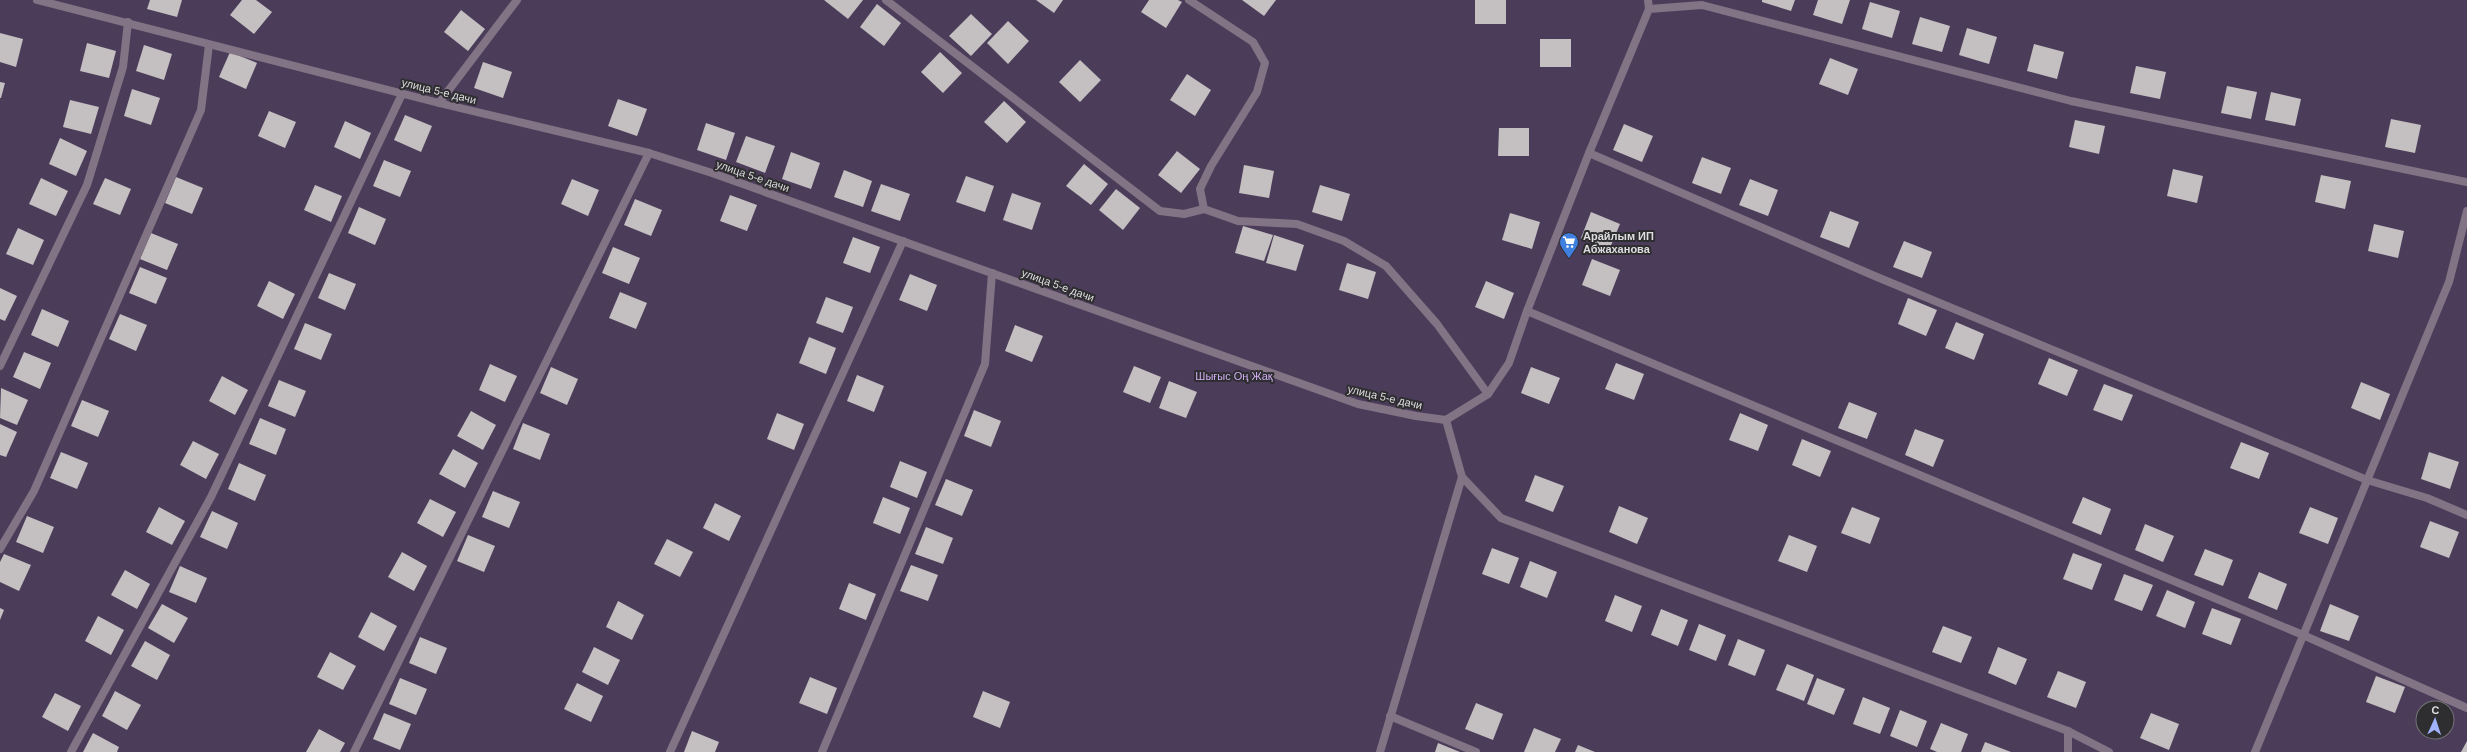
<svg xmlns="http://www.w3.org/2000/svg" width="2467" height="752" font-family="Arial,sans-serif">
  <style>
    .green { fill: #4b3d59; fill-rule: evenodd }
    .building { fill: #c4bfc1 }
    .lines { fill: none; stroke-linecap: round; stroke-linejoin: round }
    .service { stroke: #827385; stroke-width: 8 }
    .minor { stroke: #827385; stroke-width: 8 }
    .labels { text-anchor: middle; stroke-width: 4; stroke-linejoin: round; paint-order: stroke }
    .street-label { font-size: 11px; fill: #dedddf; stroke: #2e2d30 }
    .poi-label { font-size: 11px; font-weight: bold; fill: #dedddf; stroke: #2e2d30; text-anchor: start }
    .park-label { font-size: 11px; fill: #d1aff4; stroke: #2e2d30 }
  </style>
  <rect width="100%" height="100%" fill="#2e2d30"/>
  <!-- green -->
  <path class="green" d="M0 0H2467V752H0ZM2423 708H2447V732H2423Z"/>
  <!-- building -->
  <g class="building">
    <path d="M150 0H182L177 17 147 9Z"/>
    <path d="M242 0H256L272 12 254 34 230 15Z"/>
    <path d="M824 0H863L848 19Z"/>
    <path d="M1036 0H1063L1054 13Z"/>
    <path d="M1149 0H1178L1182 2 1166 28 1141 12Z"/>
    <path d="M1242 0H1276L1264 16Z"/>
    <rect x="1475" y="0" width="31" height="24"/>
    <path d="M1762 0H1795L1791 11 1762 2Z"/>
    <path d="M1818 0H1850L1842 24 1813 15Z"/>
    <path d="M1870 2 1900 11 1892 38 1862 29Z"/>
    <path d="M877 4 901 23 884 46 860 27Z"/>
    <path d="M461 10 485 29 468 51 444 32Z"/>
    <path d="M971 14 992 34 971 56 949 36Z"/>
    <path d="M1920 17 1950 26 1942 52 1912 44Z"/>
    <path d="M1008 21 1029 41 1008 64 987 43Z"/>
    <path d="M1967 28 1997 37 1989 64 1959 55Z"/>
    <path d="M0 33 23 39 16 67 0 62Z"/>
    <rect x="1540" y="39" width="31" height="28"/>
    <path d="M87 43 116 51 109 78 80 71Z"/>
    <path d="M2034 44 2064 52 2057 79 2027 71Z"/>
    <path d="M144 45 172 54 164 80 136 71Z"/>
    <path d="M230 52 257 63 246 89 219 77Z"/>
    <path d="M940 52 962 73 943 93 921 72Z"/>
    <path d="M1830 58 1858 69 1848 95 1819 84Z"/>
    <path d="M1080 60 1101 80 1080 102 1059 82Z"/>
    <path d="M483 62 512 72 503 98 474 88Z"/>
    <path d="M2136 66 2166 72 2160 99 2130 93Z"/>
    <path d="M1187 74 1211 90 1195 116 1170 100Z"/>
    <path d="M0 82 5 83 1 98H0Z"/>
    <path d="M2227 86 2257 92 2251 119 2221 113Z"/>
    <path d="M132 89 160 98 151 125 124 116Z"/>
    <path d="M2271 92 2301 99 2295 126 2265 120Z"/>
    <path d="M618 99 647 109 637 136 608 126Z"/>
    <path d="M70 100 99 107 91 134 63 127Z"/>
    <path d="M1004 101 1026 122 1007 143 984 122Z"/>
    <path d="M269 111 296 122 285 148 258 136Z"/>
    <path d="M405 115 432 126 421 152 394 140Z"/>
    <path d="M2391 119 2421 125 2415 153 2385 147Z"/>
    <path d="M2075 120 2105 126 2099 154 2069 147Z"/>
    <path d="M345 121 371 133 360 159 334 147Z"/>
    <path d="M706 123 735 133 726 160 697 150Z"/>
    <path d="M1624 124 1653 136 1642 162 1613 150Z"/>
    <path d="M1499 128H1529V156H1498Z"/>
    <path d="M746 136 775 146 765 173 736 162Z"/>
    <path d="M60 138 87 151 76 176 49 164Z"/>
    <path d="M1177 151 1200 169 1181 193 1158 175Z"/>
    <path d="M791 152 820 163 811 189 782 179Z"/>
    <path d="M1702 157 1731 168 1721 194 1692 183Z"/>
    <path d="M384 160 411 171 400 197 373 186Z"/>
    <path d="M1084 164 1108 184 1091 205 1066 186Z"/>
    <path d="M1244 165 1274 171 1269 198 1239 193Z"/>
    <path d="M2173 169 2203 176 2197 203 2167 196Z"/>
    <path d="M844 170 872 181 863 207 834 197Z"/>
    <path d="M2321 175 2351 181 2345 209 2315 202Z"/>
    <path d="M966 176 994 186 985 212 956 202Z"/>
    <path d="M176 177 203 188 192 214 165 203Z"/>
    <path d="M41 178 68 191 56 216 29 204Z"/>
    <path d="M105 178 131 189 120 215 93 204Z"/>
    <path d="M572 179 599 190 588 216 561 204Z"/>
    <path d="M1750 179 1778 190 1768 216 1739 205Z"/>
    <path d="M881 184 910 194 900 221 871 211Z"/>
    <path d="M315 185 342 196 331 222 304 210Z"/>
    <path d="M1320 185 1350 194 1342 221 1312 212Z"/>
    <path d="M1116 189 1140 208 1123 230 1099 210Z"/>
    <path d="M1012 193 1041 203 1032 230 1003 220Z"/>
    <path d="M730 195 757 205 747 231 720 221Z"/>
    <path d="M635 199 662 210 651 236 624 225Z"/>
    <path d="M359 207 386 219 375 245 348 233Z"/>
    <path d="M1830 211 1859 222 1849 248 1820 237Z"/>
    <path d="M1591 212 1620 224 1609 250 1581 238Z"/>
    <path d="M1510 213 1540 222 1532 249 1502 240Z"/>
    <path d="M2374 224 2404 231 2398 258 2368 251Z"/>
    <path d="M1243 226 1273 235 1264 261 1235 253Z"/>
    <path d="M18 228 44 240 33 265 6 254Z"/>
    <path d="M151 233 178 244 167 270 140 259Z"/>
    <path d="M1274 235 1304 245 1296 271 1266 263Z"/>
    <path d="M853 237 880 247 870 273 843 263Z"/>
    <path d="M1904 241 1932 252 1922 278 1893 267Z"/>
    <path d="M613 247 640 258 629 284 602 273Z"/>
    <path d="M1592 259 1620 270 1610 296 1582 285Z"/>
    <path d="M1347 263 1376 272 1368 299 1339 290Z"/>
    <path d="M140 267 167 278 156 304 129 293Z"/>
    <path d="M329 273 356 284 345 310 318 298Z"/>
    <path d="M910 274 937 285 927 311 899 300Z"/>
    <path d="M269 281 295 294 283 319 257 306Z"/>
    <path d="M1486 281 1514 293 1504 319 1475 307Z"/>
    <path d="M0 288 17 296 5 321 0 319Z"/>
    <path d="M620 292 647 303 636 329 609 318Z"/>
    <path d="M826 297 853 307 843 333 816 323Z"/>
    <path d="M1908 298 1937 310 1926 336 1898 324Z"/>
    <path d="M42 309 69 321 58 347 31 335Z"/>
    <path d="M120 314 147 325 136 351 109 339Z"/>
    <path d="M1956 322 1984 334 1974 360 1945 348Z"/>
    <path d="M305 323 332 334 321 360 294 349Z"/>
    <path d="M1015 325 1043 336 1032 362 1005 351Z"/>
    <path d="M809 337 836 348 826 374 799 363Z"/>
    <path d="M24 352 51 363 40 389 13 377Z"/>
    <path d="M2049 358 2078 370 2067 396 2038 384Z"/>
    <path d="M1616 363 1644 374 1634 400 1605 389Z"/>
    <path d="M490 364 517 376 505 402 479 390Z"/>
    <path d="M1134 366 1161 377 1150 403 1123 392Z"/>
    <path d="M551 367 578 379 567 405 540 393Z"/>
    <path d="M1531 367 1560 378 1549 404 1521 393Z"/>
    <path d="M857 375 884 386 874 412 847 401Z"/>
    <path d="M222 376 248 390 235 415 209 401Z"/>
    <path d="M279 380 306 391 295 417 268 406Z"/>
    <path d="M1169 381 1197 392 1186 418 1159 408Z"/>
    <path d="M2361 382 2390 394 2380 420 2351 408Z"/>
    <path d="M2104 384 2133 395 2122 421 2093 410Z"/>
    <path d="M1 388 28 400 17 425 0 418Z"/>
    <path d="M82 400 109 411 98 437 71 426Z"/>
    <path d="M1849 402 1877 413 1867 439 1838 428Z"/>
    <path d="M974 410 1001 421 991 447 964 436Z"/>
    <path d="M471 411 496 425 483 450 457 436Z"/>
    <path d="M777 413 804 424 794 450 767 439Z"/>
    <path d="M1740 413 1768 425 1758 451 1729 440Z"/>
    <path d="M260 418 286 429 276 455 249 444Z"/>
    <path d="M523 423 550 434 540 460 513 449Z"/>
    <path d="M0 424 17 432 6 457 0 455Z"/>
    <path d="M1915 429 1944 440 1933 467 1905 455Z"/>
    <path d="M1802 439 1831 451 1820 477 1792 465Z"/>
    <path d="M193 441 219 454 206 479 180 465Z"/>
    <path d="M2241 442 2269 453 2259 479 2230 468Z"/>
    <path d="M453 449 478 463 465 488 439 474Z"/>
    <path d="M61 452 88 463 77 489 50 478Z"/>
    <path d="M2429 452 2459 462 2450 489 2421 479Z"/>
    <path d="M900 461 927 472 917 498 890 487Z"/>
    <path d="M239 463 266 475 255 501 228 489Z"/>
    <path d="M1535 475 1564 486 1553 512 1525 501Z"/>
    <path d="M946 479 973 490 962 516 935 505Z"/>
    <path d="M493 491 520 502 509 528 482 517Z"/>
    <path d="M883 497 910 508 900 534 873 523Z"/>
    <path d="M2083 497 2111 509 2101 535 2072 523Z"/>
    <path d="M430 499 456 512 443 537 417 523Z"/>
    <path d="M715 503 741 516 729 541 703 528Z"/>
    <path d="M1619 506 1648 518 1637 544 1609 532Z"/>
    <path d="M159 507 185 521 172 545 146 532Z"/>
    <path d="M1852 507 1880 518 1870 544 1841 533Z"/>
    <path d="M2310 507 2338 518 2328 544 2299 533Z"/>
    <path d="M212 511 238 523 227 549 200 537Z"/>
    <path d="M27 516 54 527 43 553 16 542Z"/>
    <path d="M2430 521 2459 532 2449 558 2420 547Z"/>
    <path d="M2145 524 2174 536 2163 562 2135 550Z"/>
    <path d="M926 527 953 538 943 564 915 554Z"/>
    <path d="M468 535 495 546 484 572 457 561Z"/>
    <path d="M1789 535 1817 546 1807 572 1778 561Z"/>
    <path d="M667 539 693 552 680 577 654 564Z"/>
    <path d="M1492 548 1519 558 1509 584 1482 574Z"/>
    <path d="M2205 549 2233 560 2223 586 2194 575Z"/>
    <path d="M402 552 427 566 414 591 388 577Z"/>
    <path d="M2073 553 2102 564 2092 590 2063 579Z"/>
    <path d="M4 554 31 565 19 591 0 582V562Z"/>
    <path d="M1530 561 1557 572 1547 598 1520 587Z"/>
    <path d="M911 565 938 575 928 601 900 591Z"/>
    <path d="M180 566 207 578 196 603 169 592Z"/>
    <path d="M125 570 150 584 137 609 111 595Z"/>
    <path d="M2259 572 2287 584 2277 610 2248 598Z"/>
    <path d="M2124 574 2153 585 2142 611 2114 600Z"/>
    <path d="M849 583 876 594 866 620 839 609Z"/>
    <path d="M2167 590 2195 602 2185 628 2156 616Z"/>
    <path d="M1615 595 1642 606 1632 632 1605 621Z"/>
    <path d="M618 601 644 615 632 640 606 627Z"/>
    <path d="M162 604 188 618 174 643 148 628Z"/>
    <path d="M2330 604 2359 616 2349 641 2320 631Z"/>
    <path d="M0 608 4 610 0 620Z"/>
    <path d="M2212 608 2241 619 2231 645 2202 634Z"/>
    <path d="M1661 609 1688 620 1678 646 1651 635Z"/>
    <path d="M371 612 397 626 384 651 358 637Z"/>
    <path d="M98 616 124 630 111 655 85 641Z"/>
    <path d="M1699 624 1726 635 1716 661 1689 650Z"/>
    <path d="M1943 626 1972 637 1961 663 1932 652Z"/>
    <path d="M420 637 447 648 436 674 409 663Z"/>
    <path d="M1738 639 1765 650 1755 676 1728 665Z"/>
    <path d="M145 641 170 655 157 680 131 666Z"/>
    <path d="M594 647 620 660 608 685 582 672Z"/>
    <path d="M1998 647 2027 659 2016 685 1988 673Z"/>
    <path d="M330 652 356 666 343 690 317 677Z"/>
    <path d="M1787 664 1814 675 1804 701 1776 690Z"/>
    <path d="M2058 671 2086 682 2076 708 2047 697Z"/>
    <path d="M2376 676 2405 687 2395 713 2366 702Z"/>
    <path d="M810 677 837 688 827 714 799 703Z"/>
    <path d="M400 678 427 689 416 715 389 704Z"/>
    <path d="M1817 678 1845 689 1834 715 1807 704Z"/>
    <path d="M577 683 603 696 591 722 564 709Z"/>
    <path d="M115 691 141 705 127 730 102 716Z"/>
    <path d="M983 691 1010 702 1000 728 973 717Z"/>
    <path d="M55 693 81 706 68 731 42 717Z"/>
    <path d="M1863 697 1890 708 1880 734 1853 724Z"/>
    <path d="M1476 703 1503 714 1493 740 1465 729Z"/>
    <path d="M1900 710 1927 721 1917 747 1890 736Z"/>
    <path d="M384 713 411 724 400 750 373 739Z"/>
    <path d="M2151 713 2179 724 2169 750 2140 738Z"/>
    <path d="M1941 723 1968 734 1961 752H1937L1930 749Z"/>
    <path d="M1534 728 1561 739 1555 752H1524Z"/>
    <path d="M319 729 345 743 340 752H306Z"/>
    <path d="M692 731 719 742 715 752H684Z"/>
    <path d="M93 733 119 747 117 752H83Z"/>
    <path d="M2467 741V752H2461Z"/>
    <path d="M1985 742 2011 752H1981Z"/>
    <path d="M1438 743 1460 752H1435Z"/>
    <path d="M1578 745 1595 752H1575Z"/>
  </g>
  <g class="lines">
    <!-- service -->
    <g class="service">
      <path d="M886 0 1160 211 1184 214 1204 209"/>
      <path d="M1189 0 1253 42 1265 63 1257 92 1211 166 1200 189 1204 209 1238 221 1297 224 1344 241 1386 266 1437 324 1488 394"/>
      <path d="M1648 0 1649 9"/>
      <path d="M439 103 517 0"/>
      <path d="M1589 153 1877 277 2367 480 2427 498 2467 515"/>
      <path d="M1527 311 2303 635 2467 708"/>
      <path d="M0 366 87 185 123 67 128 22"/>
      <path d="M1446 420 1462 477"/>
      <path d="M0 549 34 491 201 110 209 45"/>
      <path d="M1390 716 1476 752"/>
      <path d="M71 752 211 497 402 94"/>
      <path d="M354 752 649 153"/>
      <path d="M670 752 903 241"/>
      <path d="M822 752 985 364 992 273"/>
      <path d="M1380 752 1462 477 1501 518 2068 731 2109 752"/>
      <path d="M2068 752V731"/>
      <path d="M2255 752 2449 282 2467 211"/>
    </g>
    <!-- minor -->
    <path class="minor" d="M37 0 439 103 649 153 712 173 1358 404 1416 416 1446 420 1488 394 1509 363 1527 311 1589 153 1649 9 1702 5 2071 101 2467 182"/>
  </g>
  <!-- icons -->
  <defs>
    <symbol id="supermarket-pin" viewBox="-11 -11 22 30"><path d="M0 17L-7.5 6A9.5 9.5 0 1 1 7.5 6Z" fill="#3f7fe0" stroke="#2e2d30"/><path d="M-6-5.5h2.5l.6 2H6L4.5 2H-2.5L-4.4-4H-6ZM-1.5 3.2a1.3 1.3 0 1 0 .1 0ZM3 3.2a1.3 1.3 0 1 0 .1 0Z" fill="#fff"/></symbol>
  </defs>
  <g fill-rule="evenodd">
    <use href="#supermarket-pin" x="1558" y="231" width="22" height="30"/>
  </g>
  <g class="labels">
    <!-- street labels -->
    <g class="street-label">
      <text transform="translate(439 91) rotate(14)" y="4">улица 5-е дачи</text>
      <text transform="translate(753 176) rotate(19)" y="4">улица 5-е дачи</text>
      <text transform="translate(1058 285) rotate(20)" y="4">улица 5-е дачи</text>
      <text transform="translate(1385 397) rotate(13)" y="4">улица 5-е дачи</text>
    </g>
    <!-- poi labels -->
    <g class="poi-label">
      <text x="1583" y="240">Арайлым ИП<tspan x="1583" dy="13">Абжаханова</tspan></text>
    </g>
    <!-- park labels -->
    <g class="park-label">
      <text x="1234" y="380">Шығыс Оң Жақ</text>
    </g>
  </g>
  <!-- north arrow -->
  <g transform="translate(2435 720) rotate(3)"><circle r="19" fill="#2e2d30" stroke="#747376"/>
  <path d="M0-3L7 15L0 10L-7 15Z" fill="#a1b3fd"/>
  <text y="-6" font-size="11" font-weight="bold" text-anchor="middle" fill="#dedddf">С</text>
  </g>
</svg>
